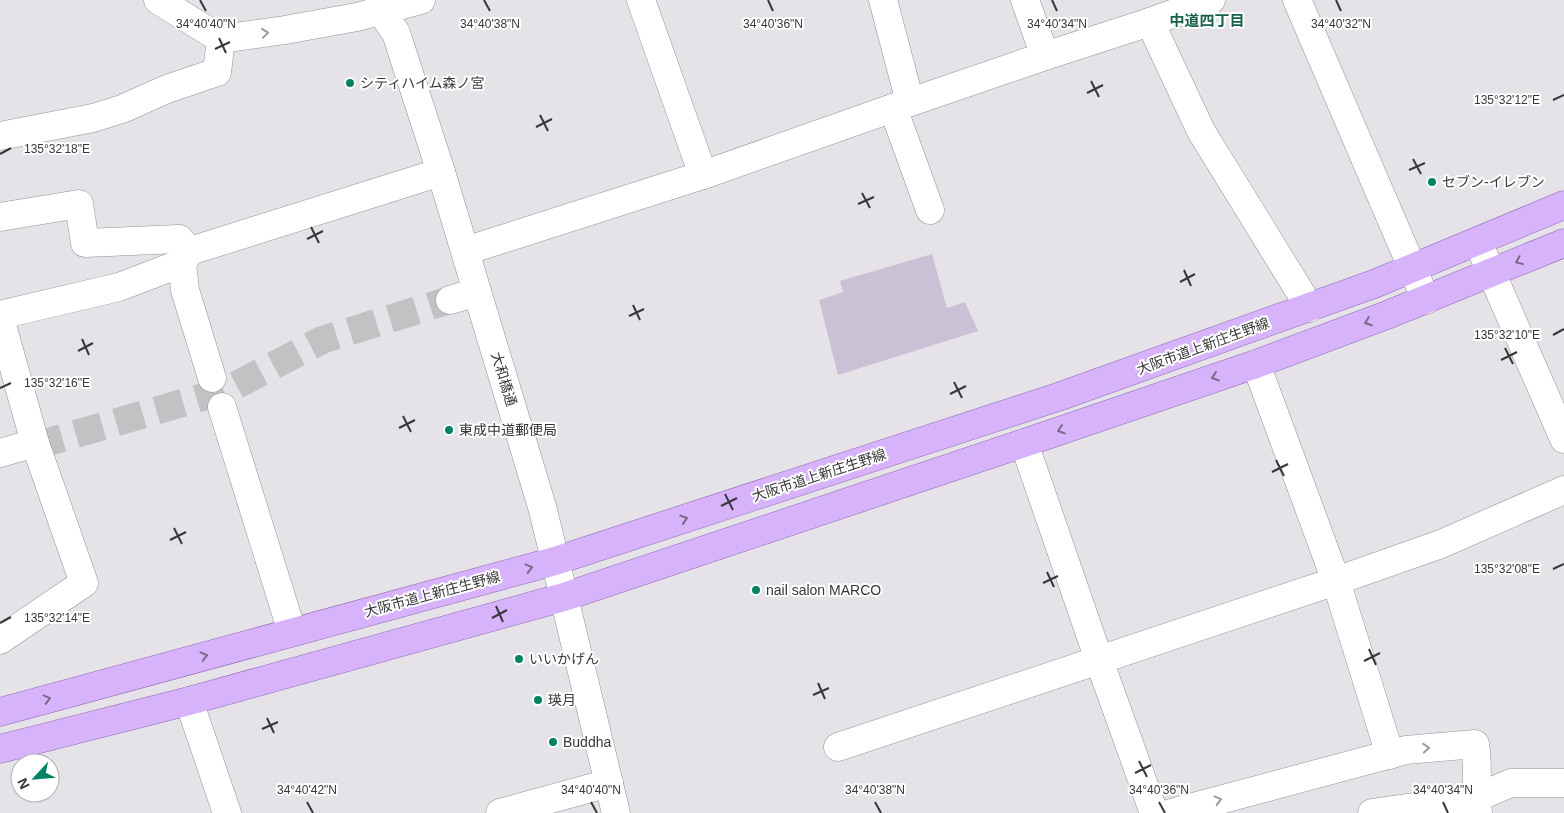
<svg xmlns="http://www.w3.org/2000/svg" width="1564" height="813" font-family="Helvetica,'Noto Sans JP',sans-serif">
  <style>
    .green { fill: #cbc1d6 }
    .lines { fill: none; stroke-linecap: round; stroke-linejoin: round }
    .minor-tunnel { stroke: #c2c1c4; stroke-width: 28; stroke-dasharray: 28 14; stroke-linecap: butt }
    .minor-casing { stroke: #939195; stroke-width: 29 }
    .major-casing { stroke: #8e67b5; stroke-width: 29 }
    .minor { stroke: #fff; stroke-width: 28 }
    .major { stroke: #d7b3fb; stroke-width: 28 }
    .oneway { stroke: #9c9b9c }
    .oneway2 { stroke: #786987 }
    .ticks { fill: none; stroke: #383739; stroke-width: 2 }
    .poi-dot { fill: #018364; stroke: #fff; stroke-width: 2 }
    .labels { text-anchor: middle; stroke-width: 4; stroke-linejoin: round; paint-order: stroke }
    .poi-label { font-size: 14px; fill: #383739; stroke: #fff; text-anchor: start }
    .street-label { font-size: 14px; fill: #383739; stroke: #fff }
    .neighbourhood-label { font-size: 15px; font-weight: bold; fill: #18624d; stroke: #fff }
    .ticks-label { font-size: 12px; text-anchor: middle; fill: #383739; stroke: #fff; stroke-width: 4; stroke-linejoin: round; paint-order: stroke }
  </style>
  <rect width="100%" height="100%" fill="#e5e3e7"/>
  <!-- green -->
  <path class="green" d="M932 254 947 308 965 302 978 331 838 375 819 300 843 292 840 281Z"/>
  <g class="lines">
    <!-- minor-tunnel -->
    <path class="minor-tunnel" d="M35 443H45L217 393 231 388 322 340 450 300"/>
    <defs>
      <g id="minor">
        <path d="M158 0 221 39 285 30 357 17 421 0"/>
        <path d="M379 0 381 12 396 33 441 172 543 510 616 813"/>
        <path d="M641 0 703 175"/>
        <path d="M883 0 910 102"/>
        <path d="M1025 0 1045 56"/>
        <path d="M1297 0 1426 300"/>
        <path d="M1150 22 1201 131 1310 308"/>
        <path d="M893 108 930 210"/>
        <path d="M0 136 93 118 122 109 167 89 217 72 221 39"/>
        <path d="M0 217 79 204 85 243 179 239 190 251"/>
        <path d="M1478 242 1564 439"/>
        <path d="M465 251 703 175 893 108 1045 56 1150 22 1211 0"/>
        <path d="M182 263 185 290 212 378"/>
        <path d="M450 300 477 292"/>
        <path d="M0 315 119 287 182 263 190 251 441 172"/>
        <path d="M0 318 35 443 84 583 0 640"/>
        <path d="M1256 364 1336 581 1390 755"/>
        <path d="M222 407 292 632"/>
        <path d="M1024 443 1099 660 1154 813"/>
        <path d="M0 453 35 443"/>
        <path d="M189 701 227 813"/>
        <path d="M838 747 1336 581 1441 544 1564 490"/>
        <path d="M500 813 609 783"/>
        <path d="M1171 813 1406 750 1475 744C1479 767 1475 790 1478 813"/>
        <path d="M1372 813 1476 798 1511 783H1564"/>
      </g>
      <g id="major">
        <path d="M0 712 555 561 1058 397 1374 284 1564 205"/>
        <path d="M0 749 189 701 564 597 1024 443 1256 364 1387 315 1564 243"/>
      </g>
    </defs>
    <!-- minor casing -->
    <use href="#minor" class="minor-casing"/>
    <!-- major casing -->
    <use href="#major" class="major-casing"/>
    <!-- minor -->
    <use href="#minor" class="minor"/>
    <!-- major -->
    <use href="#major" class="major"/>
  </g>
  <!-- one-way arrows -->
  <defs><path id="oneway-chevron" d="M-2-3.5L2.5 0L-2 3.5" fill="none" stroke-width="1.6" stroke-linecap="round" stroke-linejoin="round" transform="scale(1.25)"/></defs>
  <g class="oneway">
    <use href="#oneway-chevron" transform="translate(265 33) rotate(-7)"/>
    <use href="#oneway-chevron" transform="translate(1426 748) rotate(-5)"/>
    <use href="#oneway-chevron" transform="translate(1218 800) rotate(-15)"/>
  </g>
  <g class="oneway2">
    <use href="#oneway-chevron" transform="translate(1519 261) rotate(158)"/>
    <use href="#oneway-chevron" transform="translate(1368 322) rotate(160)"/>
    <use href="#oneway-chevron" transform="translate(1215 377) rotate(161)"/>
    <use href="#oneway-chevron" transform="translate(1061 430) rotate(161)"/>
    <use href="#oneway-chevron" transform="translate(684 519) rotate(-18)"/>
    <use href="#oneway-chevron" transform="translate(529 568) rotate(-15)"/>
    <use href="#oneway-chevron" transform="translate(204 656) rotate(-15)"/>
    <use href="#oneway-chevron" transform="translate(47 699) rotate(-15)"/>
  </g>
  <!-- ticks -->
  <path class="ticks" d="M200 0 206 11M484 0 490 11M768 0 773 11M1052 0 1057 11M1336 0 1341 11M219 38 226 53M215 49 230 42M1091 81 1099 97M1087 93 1103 85M1553 100 1564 95M540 115 548 131M536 127 552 119M0 154 11 148M1413 159 1421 174M1409 170 1425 163M862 193 870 208M858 204 874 197M311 227 319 243M307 239 323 231M1184 270 1191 286M1180 282 1195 274M633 305 640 320M629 316 644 309M1553 335 1564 329M82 339 89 355M1505 348 1513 364M78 351 93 343M1501 360 1517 352M954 382 962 398M0 388 11 383M950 394 966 386M403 416 411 432M399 428 415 420M1276 460 1284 476M1272 472 1288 464M725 494 733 510M721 506 737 498M174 528 182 544M170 540 186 532M1553 569 1564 564M1047 572 1054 587M1043 583 1058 576M496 606 503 622M492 618 507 610M0 623 11 617M1369 649 1376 665M1364 661 1380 653M818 683 825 699M813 695 829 688M267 718 274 733M262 729 278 722M1139 761 1147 777M1135 773 1151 765M307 802 313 813M591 802 597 813M875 802 881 813M1159 802 1165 813M1443 802 1448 813"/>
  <!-- markers -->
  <g class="poi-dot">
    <circle cx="350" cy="83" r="5"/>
    <circle cx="1432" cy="182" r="5"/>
    <circle cx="449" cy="430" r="5"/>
    <circle cx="756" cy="590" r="5"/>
    <circle cx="519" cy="659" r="5"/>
    <circle cx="538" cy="700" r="5"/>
    <circle cx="553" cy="742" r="5"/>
  </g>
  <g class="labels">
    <!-- poi labels -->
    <g class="poi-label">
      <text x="360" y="88">シティハイム森ノ宮</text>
      <text x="1442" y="187">セブン-イレブン</text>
      <text x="459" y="435">東成中道郵便局</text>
      <text x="766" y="595">nail salon MARCO</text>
      <text x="529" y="664">いいかげん</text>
      <text x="548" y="705">瑛月</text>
      <text x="563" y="747">Buddha</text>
    </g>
    <!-- street labels -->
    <g class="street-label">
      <text transform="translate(1203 346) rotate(-20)" y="5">大阪市道上新庄生野線</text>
      <text transform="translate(504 379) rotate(73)" y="5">大和橋通</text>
      <text transform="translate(819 475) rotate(-18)" y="5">大阪市道上新庄生野線</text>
      <text transform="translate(432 594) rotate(-15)" y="5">大阪市道上新庄生野線</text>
    </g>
    <!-- neighbourhood labels -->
    <g class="neighbourhood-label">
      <text x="1207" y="26">中道四丁目</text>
    </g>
  </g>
  <g class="ticks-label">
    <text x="206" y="28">34°40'40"N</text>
    <text x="490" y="28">34°40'38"N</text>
    <text x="773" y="28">34°40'36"N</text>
    <text x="1057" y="28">34°40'34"N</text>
    <text x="1341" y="28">34°40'32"N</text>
    <text x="1507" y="104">135°32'12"E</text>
    <text x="57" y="153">135°32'18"E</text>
    <text x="1507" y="339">135°32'10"E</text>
    <text x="57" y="387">135°32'16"E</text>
    <text x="1507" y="573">135°32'08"E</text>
    <text x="57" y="622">135°32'14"E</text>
    <text x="307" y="794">34°40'42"N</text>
    <text x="591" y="794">34°40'40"N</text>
    <text x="875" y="794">34°40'38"N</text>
    <text x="1159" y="794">34°40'36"N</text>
    <text x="1443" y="794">34°40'34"N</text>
  </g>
  <!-- north arrow -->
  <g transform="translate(35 778) rotate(244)"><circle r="24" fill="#ffffff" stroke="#afafb0"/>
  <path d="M0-4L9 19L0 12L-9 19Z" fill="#018364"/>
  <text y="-8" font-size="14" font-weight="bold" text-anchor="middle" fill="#383739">N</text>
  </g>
</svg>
